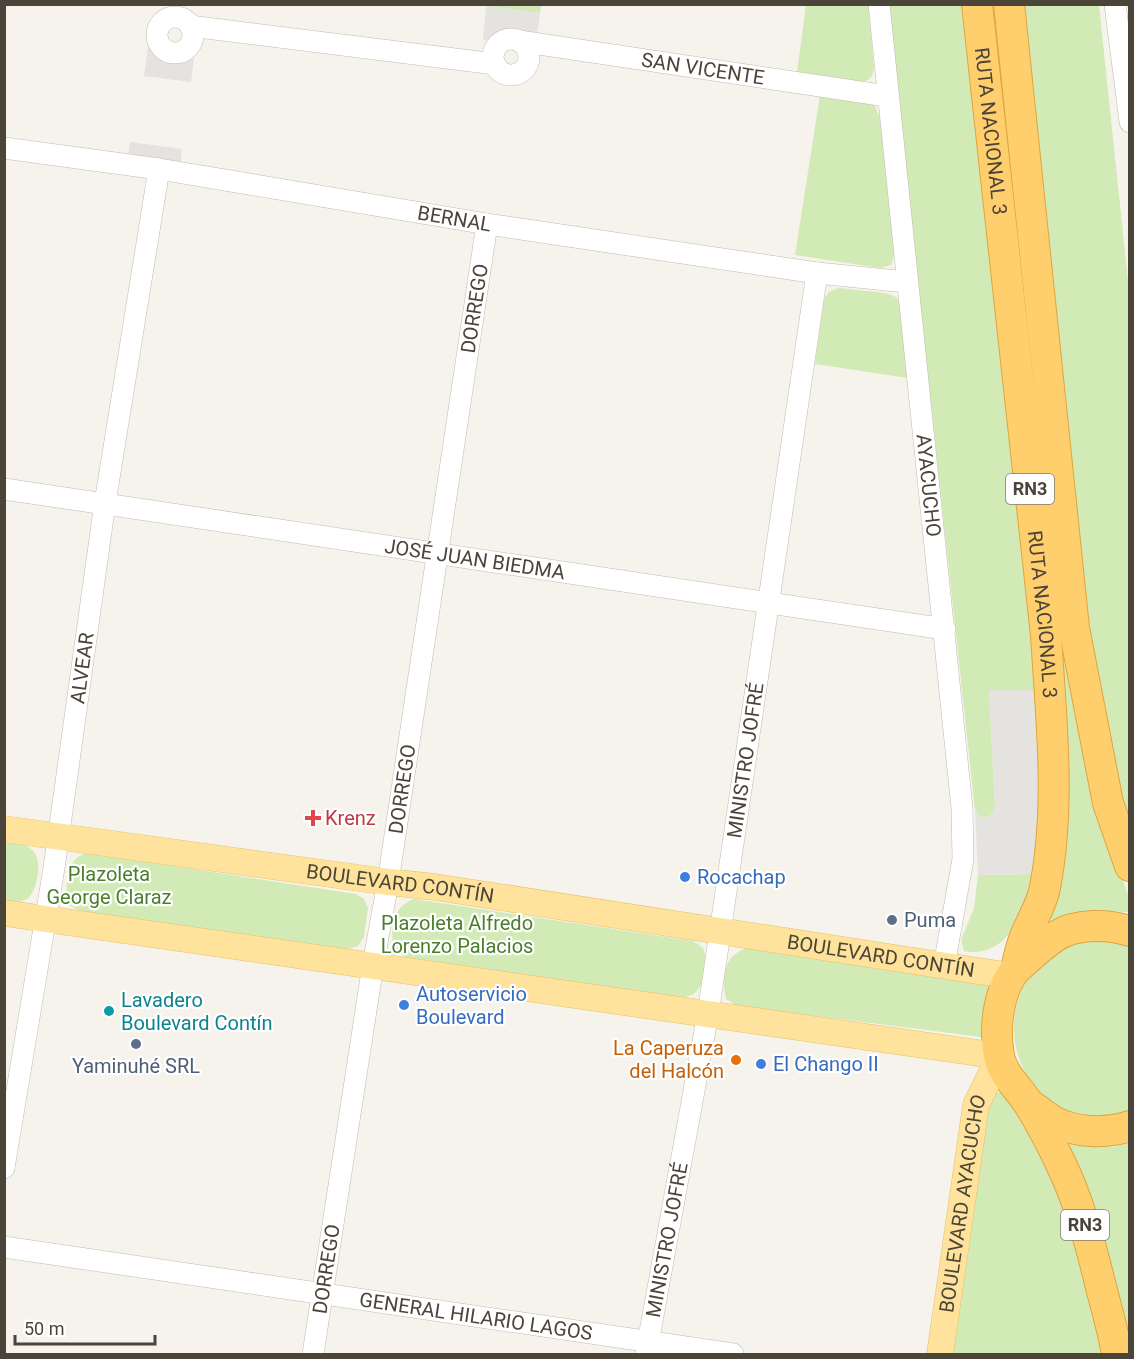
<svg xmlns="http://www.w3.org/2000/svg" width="1134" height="1359" font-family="Roboto,sans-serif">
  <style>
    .green { fill: #d2eab5 }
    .parking { fill: #e5e3e0 }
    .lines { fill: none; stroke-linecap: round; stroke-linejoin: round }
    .minor-casing { stroke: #c2bbae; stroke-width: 22 }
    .major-casing { stroke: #e6c16a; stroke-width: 27 }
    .highway-casing { stroke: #e0a43c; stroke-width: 32 }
    .minor { stroke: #fff; stroke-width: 21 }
    .major { stroke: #ffe39c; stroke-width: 26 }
    .highway { stroke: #ffcf6e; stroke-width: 30 }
    .health-dot { fill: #e0444e; stroke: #fff; stroke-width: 2 }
    .shop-dot { fill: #3f7fe0; stroke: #fff; stroke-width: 2 }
    .service-dot { fill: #5c6f8a; stroke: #fff; stroke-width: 2 }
    .culture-dot { fill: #0f9aa8; stroke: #fff; stroke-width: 2 }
    .food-dot { fill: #e8710a; stroke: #fff; stroke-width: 2 }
    .labels { text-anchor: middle; stroke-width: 4.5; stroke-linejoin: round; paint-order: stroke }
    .shield { fill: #fff; stroke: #817c74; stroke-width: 1.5 }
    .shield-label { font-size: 18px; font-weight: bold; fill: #4b4439 }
    .street-label { font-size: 20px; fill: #4b4439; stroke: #fff }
    .health-label { font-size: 20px; fill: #be3a42; stroke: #fff; text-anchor: start }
    .park-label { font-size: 20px; fill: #4a7f2a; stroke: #fff }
    .shop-label { font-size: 20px; fill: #366cbe; stroke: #fff; text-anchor: start }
    .service-label { font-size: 20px; fill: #4e5e75; stroke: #fff; text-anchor: start }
    .culture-label { font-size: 20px; fill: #0d838f; stroke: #fff; text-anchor: start }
    .food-label { font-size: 20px; fill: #c56008; stroke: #fff; text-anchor: end }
  </style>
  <rect width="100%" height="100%" fill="#f6f3ec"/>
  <!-- green -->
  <g class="green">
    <path d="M486 5 541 4V5L540 13 486 6Z"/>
    <path d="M806 5H868L874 68C873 78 869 81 859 82L797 72Z"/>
    <path d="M888 5H965L1039 690H989L995 806 993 813 988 817H980L975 810Z"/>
    <path d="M1020 5H1099L1130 300 1129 833 1085 639Z"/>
    <path d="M820 95 874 104 880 119 895 253 891 265 880 268 795 255Z"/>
    <path d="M839 288 885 293 896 297 901 306 908 378 815 364 824 300 829 292Z"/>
    <path d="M1061 644 1065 649 1111 845 1129 898 1130 912 1085 911 1058 920H1052L1050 916Z"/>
    <path d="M4 842C14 843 25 843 32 850 43 858 38 890 28 898 20 904 13 902 5 901Z"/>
    <path d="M88 853 356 894 364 899 368 908 364 937 358 946 347 949 80 911 69 905C65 892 65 865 78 857 81 855 84 854 88 853Z"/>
    <path d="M1038 874C1024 907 1010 960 964 951L961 940 974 908 978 875Z"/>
    <path d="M414 899 693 941 703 948 706 958 701 986 694 994 683 998 405 957 394 950C390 928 391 908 414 899Z"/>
    <path d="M1108 938 1129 942V1114C1016 1146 964 985 1077 942 1086 939 1098 939 1108 938Z"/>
    <path d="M748 948 991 984 983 1019 985 1034 981 1037 737 1006 726 999C721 977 724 954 748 948Z"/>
    <path d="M1000 1092 1009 1100 1023 1118 1068 1204 1107 1354H947L981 1112 993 1094Z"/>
    <path d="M1069 1142 1112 1147 1129 1143V1354L1066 1146Z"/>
  </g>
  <!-- parking -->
  <g class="parking">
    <path d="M486 6 540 13 537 35 508 31 490 40H483Z"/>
    <path d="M150 33 155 47 165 57 174 59 182 57 195 49 191 82 144 76Z"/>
    <path d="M130 142 182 149 180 165 128 158Z"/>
    <path d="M989 690H1039L1038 874 978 875 975 810 980 817H988L993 813 995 806Z"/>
  </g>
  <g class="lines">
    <defs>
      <g id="minor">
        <path id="s1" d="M879 4 962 808 963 859 944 966"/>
        <path d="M1115 4 1130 122"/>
        <circle cx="175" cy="35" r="18"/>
        <path d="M190 26 495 64"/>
        <circle cx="511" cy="57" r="18"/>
        <path id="s2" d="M519 41 887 96"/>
        <path id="s3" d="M4 148 159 169 487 224 817 273 907 282"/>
        <path id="s4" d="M4 489 945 629"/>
        <path id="s5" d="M4 1168 54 868 105 503 159 169"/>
        <path id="s6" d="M4 1247 733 1354"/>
        <path id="s7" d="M313 1354 373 965 388 882 487 224"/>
        <path id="s8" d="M646 1354 708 1014 817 273"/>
      </g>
      <g id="major">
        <path id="s9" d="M4 829 388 882 435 887 1011 976"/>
        <path d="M4 913 999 1056"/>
        <path id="s10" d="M940 1354 976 1105 999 1058"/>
      </g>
      <g id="highway">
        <path id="s11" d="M977 4 1046 635C1051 718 1061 805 1045 887 1042 906 1029 924 1023 942 1020 951 1018 960 1016 969"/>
        <path d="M1009 4 1074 628 1108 803 1130 866"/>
        <path d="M1029 1104C1037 1109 1045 1116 1053 1121 1075 1133 1106 1134 1130 1126"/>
        <path d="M1117 1354C1113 1330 1106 1307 1100 1283 1090 1242 1079 1201 1060 1162 1051 1143 1041 1124 1030 1106 1020 1089 1003 1076 999 1056 994 1028 998 991 1016 969 1029 958 1042 945 1056 936 1077 923 1108 924 1130 931"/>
      </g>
    </defs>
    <!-- minor casing -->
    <use href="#minor" class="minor-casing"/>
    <!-- major casing -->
    <use href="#major" class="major-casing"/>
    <!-- highway casing -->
    <use href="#highway" class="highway-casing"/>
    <!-- minor -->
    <use href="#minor" class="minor"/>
    <!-- major -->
    <use href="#major" class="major"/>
    <!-- highway -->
    <use href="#highway" class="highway"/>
  </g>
  <!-- markers -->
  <path class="health-dot" d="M310 809h6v6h6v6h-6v6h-6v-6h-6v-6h6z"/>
  <g class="shop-dot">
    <circle cx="685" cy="877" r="6"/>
    <circle cx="404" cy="1005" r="6"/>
    <circle cx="761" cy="1064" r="6"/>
  </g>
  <g class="service-dot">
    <circle cx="892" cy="920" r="6"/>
    <circle cx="136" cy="1044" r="6"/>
  </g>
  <circle class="culture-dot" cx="109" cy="1011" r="6"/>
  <circle class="food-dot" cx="736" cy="1060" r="6"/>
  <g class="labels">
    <!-- shield labels -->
    <g class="shield">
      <rect x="1006" y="474" width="48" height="30" rx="4.5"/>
      <rect x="1061" y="1210" width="48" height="30" rx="4.5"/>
    </g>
    <g class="shield-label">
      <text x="1030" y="495">RN3</text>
      <text x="1085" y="1231">RN3</text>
    </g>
    <!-- street labels -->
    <g class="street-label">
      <text dy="7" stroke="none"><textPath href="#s2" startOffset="186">SAN VICENTE</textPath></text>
      <text dy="7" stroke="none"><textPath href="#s11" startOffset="128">RUTA NACIONAL 3</textPath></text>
      <text dy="7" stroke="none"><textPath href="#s3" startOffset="456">BERNAL</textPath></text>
      <text dy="7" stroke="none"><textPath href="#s7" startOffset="1058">DORREGO</textPath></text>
      <text dy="7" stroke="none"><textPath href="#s1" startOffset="484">AYACUCHO</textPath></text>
      <text dy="7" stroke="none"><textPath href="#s4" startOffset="476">JOSÉ JUAN BIEDMA</textPath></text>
      <text dy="7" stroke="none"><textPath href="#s11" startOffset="614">RUTA NACIONAL 3</textPath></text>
      <text dy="7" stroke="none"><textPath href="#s5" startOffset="506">ALVEAR</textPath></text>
      <text dy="7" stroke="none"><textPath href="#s8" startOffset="602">MINISTRO JOFRÉ</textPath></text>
      <text dy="7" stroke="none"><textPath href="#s7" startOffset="572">DORREGO</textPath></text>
      <text dy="7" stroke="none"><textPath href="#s9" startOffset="400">BOULEVARD CONTÍN</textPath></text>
      <text dy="7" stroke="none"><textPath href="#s9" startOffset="886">BOULEVARD CONTÍN</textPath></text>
      <text dy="7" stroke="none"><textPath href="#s10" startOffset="152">BOULEVARD AYACUCHO</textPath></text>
      <text dy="7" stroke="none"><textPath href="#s8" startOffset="116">MINISTRO JOFRÉ</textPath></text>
      <text dy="7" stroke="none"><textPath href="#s7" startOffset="86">DORREGO</textPath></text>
      <text dy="7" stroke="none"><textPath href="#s6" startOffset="477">GENERAL HILARIO LAGOS</textPath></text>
    </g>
    <!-- health labels -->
    <g class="health-label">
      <text x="325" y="825">Krenz</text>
    </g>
    <!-- park labels -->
    <g class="park-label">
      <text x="109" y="881">Plazoleta<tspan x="109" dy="23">George Claraz</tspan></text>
      <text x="457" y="930">Plazoleta Alfredo<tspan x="457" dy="23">Lorenzo Palacios</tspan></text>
    </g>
    <!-- shop labels -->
    <g class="shop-label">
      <text x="697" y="884">Rocachap</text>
      <text x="416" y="1001">Autoservicio<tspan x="416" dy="23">Boulevard</tspan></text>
      <text x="773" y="1071">El Chango II</text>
    </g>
    <!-- service labels -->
    <g class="service-label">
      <text x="904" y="927">Puma</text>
      <text x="136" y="1073" text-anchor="middle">Yaminuhé SRL</text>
    </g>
    <!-- culture labels -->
    <g class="culture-label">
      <text x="121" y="1007">Lavadero<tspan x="121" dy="23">Boulevard Contín</tspan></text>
    </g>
    <!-- food labels -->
    <g class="food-label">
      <text x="724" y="1055">La Caperuza<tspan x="724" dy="23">del Halcón</tspan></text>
    </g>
  </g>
  <!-- border -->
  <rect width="1134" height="1359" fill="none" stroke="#4b4439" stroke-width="12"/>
  <!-- scale -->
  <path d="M15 1335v9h140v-9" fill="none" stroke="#4b4439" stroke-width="3"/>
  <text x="24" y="1335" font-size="18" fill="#4b4439" stroke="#ffffff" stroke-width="4.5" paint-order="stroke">50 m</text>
</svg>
